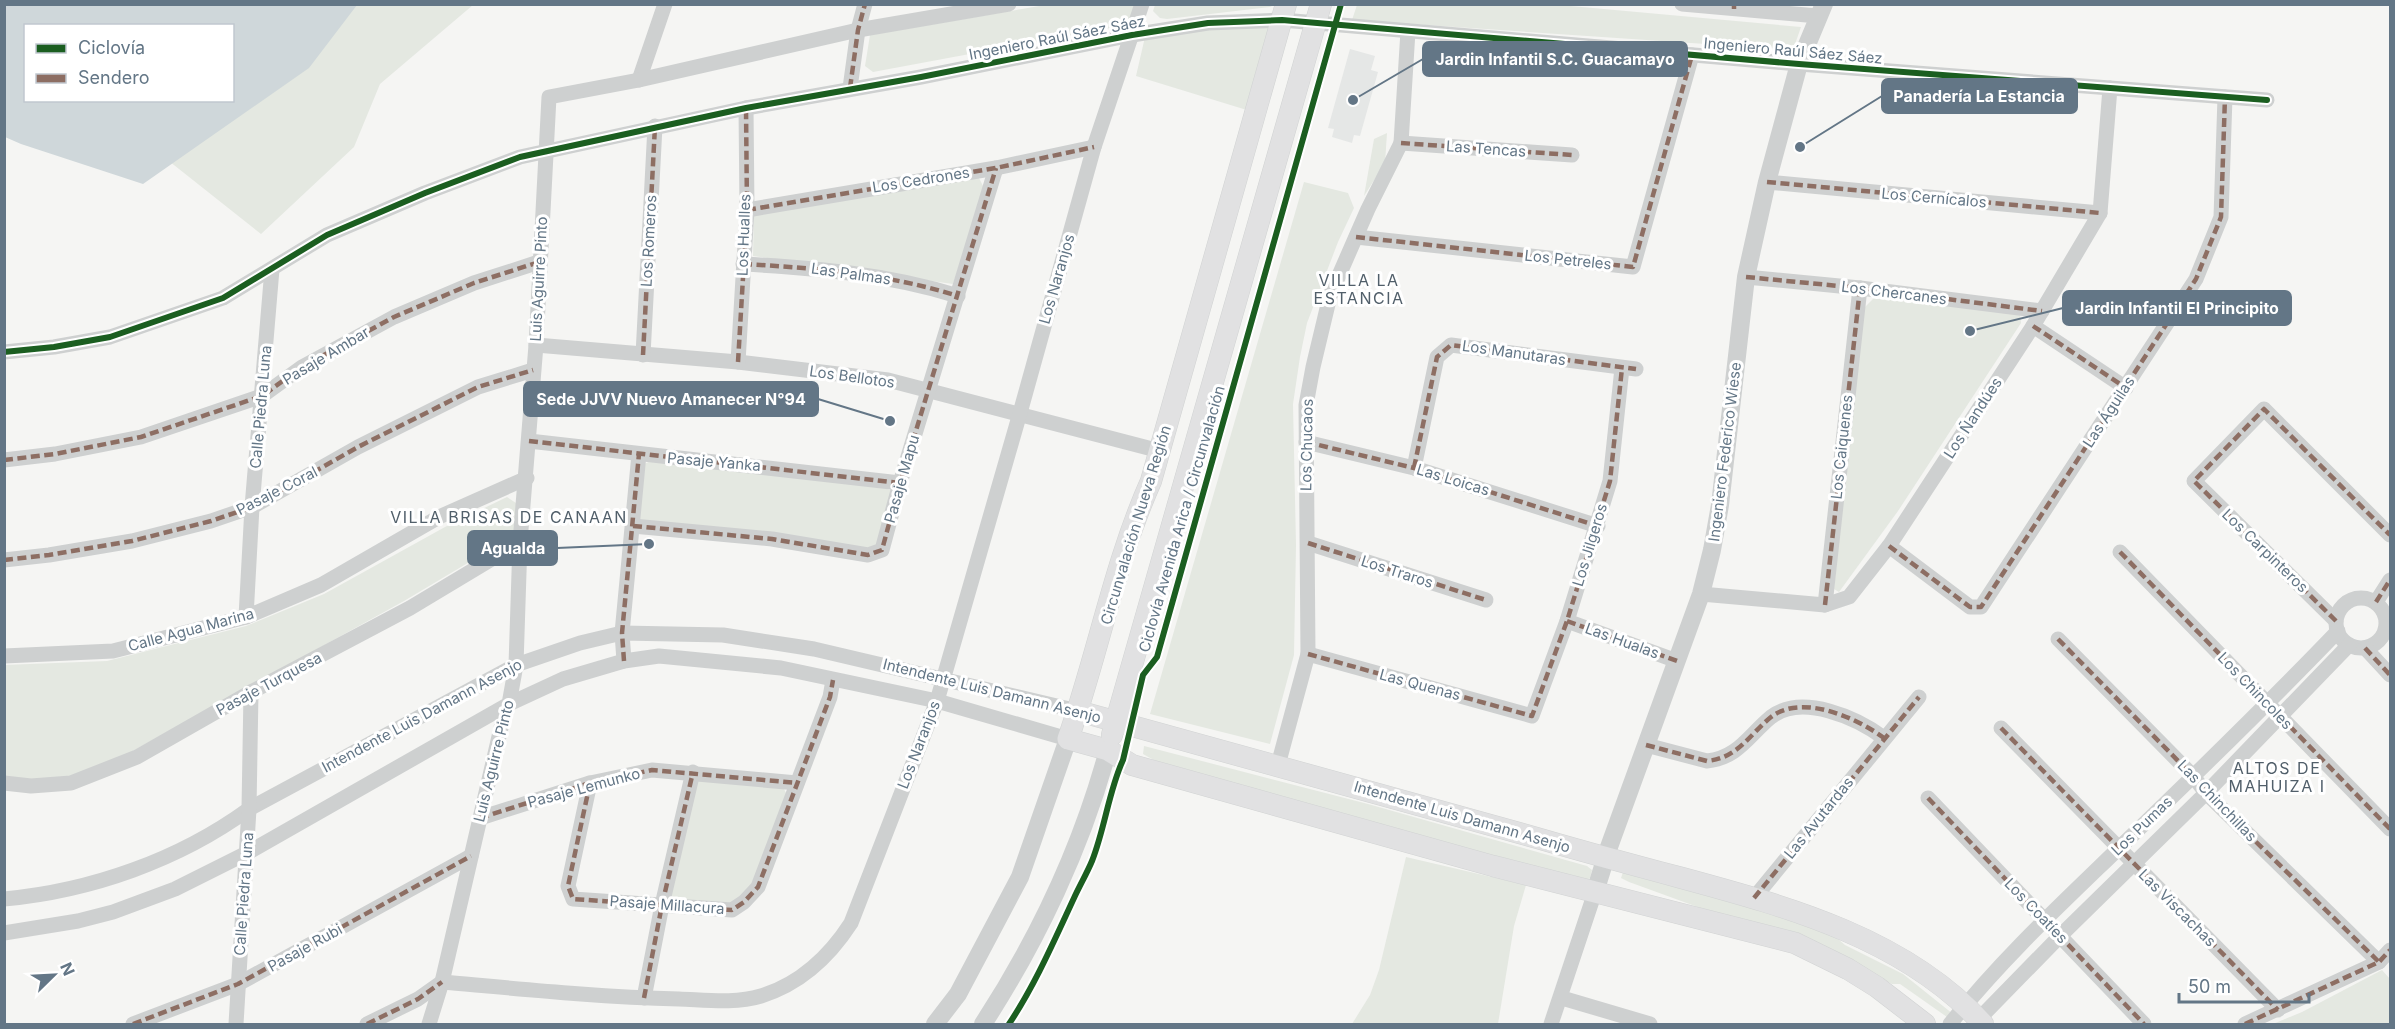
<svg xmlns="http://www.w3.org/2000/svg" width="2395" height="1029" font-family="Inter,sans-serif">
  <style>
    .built { fill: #e5e7e6 }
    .green { fill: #e4e8e1; fill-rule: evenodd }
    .water { fill: #cfd7da; fill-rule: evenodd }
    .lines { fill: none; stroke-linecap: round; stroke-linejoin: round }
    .secondary-casing { stroke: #d1d3d3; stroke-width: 22 }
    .minor { stroke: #ced0d0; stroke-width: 15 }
    .tertiary { stroke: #ced0d0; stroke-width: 18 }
    .secondary { stroke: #e1e1e2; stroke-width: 21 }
    .quiet { stroke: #8d6e63; stroke-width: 4.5; stroke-dasharray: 9 4.5; stroke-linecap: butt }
    .cycleway-casing { stroke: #fff; stroke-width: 10 }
    .cycleway { stroke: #1b5e20; stroke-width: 6 }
    .labels { text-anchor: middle; stroke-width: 6; stroke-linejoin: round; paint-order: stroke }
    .street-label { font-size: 15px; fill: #637686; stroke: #fff }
    .neighbourhood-label { font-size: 16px; letter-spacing: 1.5px; fill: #515f6a; stroke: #fff }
    .leader { fill: none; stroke: #637686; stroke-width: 2 }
    .callout-dot { fill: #637686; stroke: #fff; stroke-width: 2 }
    .callout { fill: #637686; stroke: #637686; stroke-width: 2 }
    .callout-label { font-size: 16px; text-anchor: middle; font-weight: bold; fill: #fff }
  </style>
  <rect width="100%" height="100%" fill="#f5f5f3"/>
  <!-- built -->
  <path class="built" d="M1350 49 1375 56 1371 70 1378 72 1360 136 1354 135 1352 143 1332 137 1334 129 1328 128Z"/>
  <!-- green -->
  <g class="green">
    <path d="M1549 4 1801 27 1793 50 1352 20 1357 5Z"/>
    <path d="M4 5H473L380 84 354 147 261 234 155 150 5 115ZM26 26H232V100H26Z"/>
    <path d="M1045 5H1138L1131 24 873 72 865 66 870 35Z"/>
    <path d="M1155 5V4L1274 5 1270 7 1167 19 1160 18 1153 11Z"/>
    <path d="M1275 25 1250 111 1136 76 1145 37 1242 26Z"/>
    <path d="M1387 133 1385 163 1364 196 1374 139Z"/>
    <path d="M977 174 984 188 953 284 753 256 754 214Z"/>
    <path d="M1304 182 1348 193 1354 208 1338 242 1307 323 1300 357 1293 404 1296 545 1294 655 1270 744 1150 714Z"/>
    <path d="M1874 298 2020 314 2021 323 1898 511 1839 592 1834 589 1863 309Z"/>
    <path d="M651 461 869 483 893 491 880 547 868 551 639 522 644 464Z"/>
    <path d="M507 497 516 503V531L508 539 404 601 129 753 75 777 32 781 5 777 4 665 107 661 246 626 324 594 445 527Z"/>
    <path d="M1144 746 1368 804 1587 866 1592 870 1590 878 1586 881 1371 824 1159 763 1143 754Z"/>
    <path d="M698 776 783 787 787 795 754 886 730 907 673 901 669 894Z"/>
    <path d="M1406 857 1526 885 1514 926 1498 1024H1352L1370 995 1379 970Z"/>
    <path d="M1623 872 1631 873 1829 931 1845 945 1903 974 1953 1014 1947 1017 1900 984H1892L1857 965 1629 882 1621 878Z"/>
    <path d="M2382 970 2390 979V1024H2273L2302 1012Z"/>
  </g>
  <!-- water -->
  <path class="water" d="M5 4H357V5L309 68 143 184 21 144 5 137ZM26 26H232V100H26Z"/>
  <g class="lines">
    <defs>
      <g id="secondary">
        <path d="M1286 4 1151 481C1114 564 1098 654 1068 739L1108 750 1132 765 1493 866 1795 943 1848 969 1877 987 1925 1024"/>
        <path d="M1078 711C1231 752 1384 795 1537 838 1585 852 1633 865 1682 878 1789 907 1906 939 1983 1024"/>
        <path d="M1112 735 1321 4"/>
      </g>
    </defs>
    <!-- secondary casing -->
    <use href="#secondary" class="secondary-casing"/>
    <!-- minor -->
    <g class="minor">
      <path d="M1682 4 1818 16"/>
      <path d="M639 80 665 4"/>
      <path d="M850 88 858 30 865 4"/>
      <path d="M1401 143 1572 155"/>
      <path d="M1767 182 2100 213"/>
      <path d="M747 210 996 168 1094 147"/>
      <path d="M1356 237 1633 267 1692 55"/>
      <path d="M743 264C816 268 888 274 958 296"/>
      <path d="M1746 277 1860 288 2042 311"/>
      <path d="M2033 326 2126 388"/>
      <path d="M536 345 738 362 888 380 1160 451"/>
      <path d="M4 352 54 347 110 337 223 298 327 235 425 193 520 157 746 108 921 77 1132 35 1208 23 1282 20 1799 64 2267 100"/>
      <path d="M643 355 655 126"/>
      <path d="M738 362 747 210 746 108"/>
      <path d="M529 441 900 483"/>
      <path d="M1306 442 1414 468 1598 526"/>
      <path d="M4 460 55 454 141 437 262 396 302 367 394 317 474 283 539 262"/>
      <path d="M1414 468 1437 357 1451 345 1636 369"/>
      <path d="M633 526 772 539 868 555 882 550 900 483 996 168"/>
      <path d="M1308 543 1486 600"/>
      <path d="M1889 546 1970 607H1981L2196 279 2221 217 2225 97"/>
      <path d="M2120 552 2390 829"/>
      <path d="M4 560 49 555 132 541 211 521 252 507 358 447 478 387 533 370"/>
      <path d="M1701 594 1825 605 1849 597 1889 546 2033 326 2100 213 2110 88"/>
      <circle cx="2361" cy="623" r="25"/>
      <path d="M2376 602 2390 580"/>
      <path d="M1825 605 1860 288"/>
      <path d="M246 617 252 507 272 269"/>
      <path d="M1567 621 1677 661"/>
      <path d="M2336 621 2194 481 2264 409 2390 535"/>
      <path d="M2058 639 2193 776 2206 793 2379 962"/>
      <path d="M2365 648 2390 675"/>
      <path d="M1308 654 1532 716 1567 621 1610 481 1622 368"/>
      <path d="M4 656 113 651 246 617 321 585 439 517 527 478"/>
      <path d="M624 661 622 633 639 454"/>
      <path d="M2001 728 2278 1010"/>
      <path d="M1646 745 1707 761C1738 758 1749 735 1771 717 1802 693 1857 718 1884 738"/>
      <path d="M1278 765 1308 654 1306 405 1313 367 1330 296 1368 209 1401 143 1408 31"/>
      <path d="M4 783 31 786 71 783 137 757 251 692 410 608 520 542"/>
      <path d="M590 783 568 886 573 899 732 910 744 902 758 887 830 697 833 680"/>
      <path d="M1928 798 2144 1024"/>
      <path d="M480 818 590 783 652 770 797 783"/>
      <path d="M1754 898 1919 697"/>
      <path d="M4 899C91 891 179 860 249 809L516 665 580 643 622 633 723 635 814 649 1078 711"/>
      <path d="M4 933 78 921 113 912 175 889 247 853 509 704 563 679 624 661 659 656 781 668 937 701 1068 739"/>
      <path d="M644 998 662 905 693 772"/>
      <path d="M1562 998 1650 1024"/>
      <path d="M133 1024 238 984 471 856"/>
      <path d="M236 1024 249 809 251 692"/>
      <path d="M367 1024 418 999 442 982C521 989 600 997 679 999 706 1000 735 1004 761 996 800 984 829 957 851 923L937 701 1020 413 1094 147 1142 4"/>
      <path d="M429 1024 442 982 504 715 509 704 516 665 520 542 536 345 549 97 639 80 858 30 1009 4"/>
      <path d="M1551 1024 1595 892"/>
      <path d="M1950 1024C2000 961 2059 906 2117 850 2192 778 2266 706 2338 631"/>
      <path d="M1974 1024 2060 936 2206 793 2349 645"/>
      <path d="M2245 1024 2379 962 2390 950"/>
    </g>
    <!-- tertiary -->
    <g class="tertiary">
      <path d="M1595 892 1609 847 1701 594 1712 550 1720 505 1746 277 1767 182 1799 64 1824 4"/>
      <path d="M935 1024 958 994 1020 877 1068 739"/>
      <path d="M983 1024C1037 941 1082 846 1108 750"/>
    </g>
    <!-- secondary -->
    <use href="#secondary" class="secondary"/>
    <!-- quiet -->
    <g class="quiet">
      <path d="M1734 9V4"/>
      <path d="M850 88 858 30 865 4"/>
      <path d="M1401 143 1572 155"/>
      <path d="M1767 182 2100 213"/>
      <path d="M747 210 996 168 1094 147"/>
      <path d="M1356 237 1633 267 1692 55"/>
      <path d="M743 264C816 268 888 274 958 296"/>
      <path d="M1746 277 1860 288 2042 311"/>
      <path d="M2033 326 2126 388"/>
      <path d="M643 355 655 126"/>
      <path d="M738 362 747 210 746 108"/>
      <path d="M529 441 900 483"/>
      <path d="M1306 442 1414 468 1598 526"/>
      <path d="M4 460 55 454 141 437 262 396 302 367 394 317 474 283 539 262"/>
      <path d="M1414 468 1437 357 1451 345 1636 369"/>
      <path d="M633 526 772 539 868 555 882 550 900 483 996 168"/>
      <path d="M1308 543 1486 600"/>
      <path d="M1889 546 1970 607H1981L2196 279 2221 217 2225 97"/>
      <path d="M2120 552 2390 829"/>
      <path d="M4 560 49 555 132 541 211 521 252 507 358 447 478 387 533 370"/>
      <path d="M2376 602 2390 580"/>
      <path d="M1825 605 1860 288"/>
      <path d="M1567 621 1677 661"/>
      <path d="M2336 621 2194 481 2264 409 2390 535"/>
      <path d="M2058 639 2193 776 2206 793 2379 962"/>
      <path d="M2365 648 2390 675"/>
      <path d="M1308 654 1532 716 1567 621 1610 481 1622 368"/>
      <path d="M624 661 622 633 639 454"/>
      <path d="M2001 728 2278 1010"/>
      <path d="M1646 745 1707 761C1738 758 1749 735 1771 717 1802 693 1857 718 1884 738"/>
      <path d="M590 783 568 886 573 899 732 910 744 902 758 887 830 697 833 680"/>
      <path d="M1928 798 2144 1024"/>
      <path d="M480 818 590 783 652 770 797 783"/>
      <path d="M1754 898 1919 697"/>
      <path d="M644 998 662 905 693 772"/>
      <path d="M133 1024 238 984 471 856"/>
      <path d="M367 1024 418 999 442 982"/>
      <path d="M2245 1024 2379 962 2390 950"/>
    </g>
    <defs>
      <g id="cycleway">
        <path d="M4 352 54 347 110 337 223 298 327 235 425 193 520 157 746 108 921 77 1132 35 1208 23 1282 20 1799 64 2267 100"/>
        <path d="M1009 1024C1035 985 1054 941 1074 898 1080 885 1087 873 1092 861 1105 828 1109 790 1123 760L1143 675 1157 657 1341 4"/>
      </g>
    </defs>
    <!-- cycleway casing -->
    <use href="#cycleway" class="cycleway-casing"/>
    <!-- cycleway -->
    <use href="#cycleway" class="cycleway"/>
  </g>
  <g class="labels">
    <!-- street labels -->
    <g class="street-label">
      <text transform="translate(1057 38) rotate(-11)" y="5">Ingeniero Raúl Sáez Sáez</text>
      <text transform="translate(1793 51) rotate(5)" y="5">Ingeniero Raúl Sáez Sáez</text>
      <text transform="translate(1486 149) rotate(4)" y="5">Las Tencas</text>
      <text transform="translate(921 180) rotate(-9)" y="5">Los Cedrones</text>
      <text transform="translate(1934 198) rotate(5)" y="5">Los Cernícalos</text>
      <text transform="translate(744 235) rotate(-88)" y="5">Los Hualles</text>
      <text transform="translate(649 241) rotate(-87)" y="5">Los Romeros</text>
      <text transform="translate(1568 260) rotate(6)" y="5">Los Petreles</text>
      <text transform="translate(851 274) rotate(8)" y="5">Las Palmas</text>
      <text transform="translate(539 279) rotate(-87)" y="5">Luis Aguirre Pinto</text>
      <text transform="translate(1057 279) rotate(-74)" y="5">Los Naranjos</text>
      <text transform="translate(1894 293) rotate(7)" y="5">Los Chercanes</text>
      <text transform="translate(1514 353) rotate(8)" y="5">Los Manutaras</text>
      <text transform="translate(326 356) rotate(-31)" y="5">Pasaje Ambar</text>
      <text transform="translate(852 377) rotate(8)" y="5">Los Bellotos</text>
      <text transform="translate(261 407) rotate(-85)" y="5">Calle Piedra Luna</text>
      <text transform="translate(2109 412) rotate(-57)" y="5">Las Águilas</text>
      <text transform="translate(1973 418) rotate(-57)" y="5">Los Ñandúes</text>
      <text transform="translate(1307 445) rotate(-89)" y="5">Los Chucaos</text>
      <text transform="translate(1842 447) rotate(-84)" y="5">Los Caiquenes</text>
      <text transform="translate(1725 452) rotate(-83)" y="5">Ingeniero Federico Wiese</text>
      <text transform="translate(714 462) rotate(5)" y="5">Pasaje Yanka</text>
      <text transform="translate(902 479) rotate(-74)" y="5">Pasaje Mapu</text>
      <text transform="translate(1453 480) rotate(17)" y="5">Las Loicas</text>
      <text transform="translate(277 491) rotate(-27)" y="5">Pasaje Coral</text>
      <text transform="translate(1182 519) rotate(-74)" y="5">Ciclovía Avenida Arica / Circunvalación</text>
      <text transform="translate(1136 525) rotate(-73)" y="5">Circunvalación Nueva Región</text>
      <text transform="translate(1590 545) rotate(-73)" y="5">Los Jilgeros</text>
      <text transform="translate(2265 551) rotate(44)" y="5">Los Carpinteros</text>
      <text transform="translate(1397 572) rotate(18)" y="5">Los Traros</text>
      <text transform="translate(191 630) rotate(-15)" y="5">Calle Agua Marina</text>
      <text transform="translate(1622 641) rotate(20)" y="5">Las Hualas</text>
      <text transform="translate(269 684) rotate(-28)" y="5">Pasaje Turquesa</text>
      <text transform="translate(1420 685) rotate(15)" y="5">Las Quenas</text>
      <text transform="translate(992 691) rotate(14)" y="5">Intendente Luis Damann Asenjo</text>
      <text transform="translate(2255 691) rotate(46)" y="5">Los Chincoles</text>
      <text transform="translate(422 716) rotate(-28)" y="5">Intendente Luis Damann Asenjo</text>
      <text transform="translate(919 745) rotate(-69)" y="5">Los Naranjos</text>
      <text transform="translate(494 761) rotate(-76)" y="5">Luis Aguirre Pinto</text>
      <text transform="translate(584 788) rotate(-15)" y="5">Pasaje Lemunko</text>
      <text transform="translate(2217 801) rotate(46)" y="5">Las Chinchillas</text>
      <text transform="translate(1462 817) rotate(16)" y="5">Intendente Luis Damann Asenjo</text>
      <text transform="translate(1819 818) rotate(-51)" y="5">Las Avutardas</text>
      <text transform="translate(2142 826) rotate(-44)" y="5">Los Pumas</text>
      <text transform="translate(244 894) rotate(-86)" y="5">Calle Piedra Luna</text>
      <text transform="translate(667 905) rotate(4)" y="5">Pasaje Millacura</text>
      <text transform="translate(2177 908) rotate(45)" y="5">Las Viscachas</text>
      <text transform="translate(2036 911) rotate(46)" y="5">Los Coatíes</text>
      <text transform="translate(305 948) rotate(-29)" y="5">Pasaje Rubi</text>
    </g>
    <!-- neighbourhood labels -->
    <g class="neighbourhood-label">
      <text x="1359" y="286">VILLA LA<tspan x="1359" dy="18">ESTANCIA</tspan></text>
      <text x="509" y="523">VILLA BRISAS DE CANAAN</text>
      <text x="2277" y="774">ALTOS DE<tspan x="2277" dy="18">MAHUIZA I</tspan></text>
    </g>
  </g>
  <!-- callouts -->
  <path class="leader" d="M1353 100L1423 59M1800 147L1882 96M1970 331L2063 308M890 421L818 399M649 544L557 548"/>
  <g class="callout-dot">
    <circle cx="1353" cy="100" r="6"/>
    <circle cx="1800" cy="147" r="6"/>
    <circle cx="1970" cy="331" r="6"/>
    <circle cx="890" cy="421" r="6"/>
    <circle cx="649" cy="544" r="6"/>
  </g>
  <g class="callout">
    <rect x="1423" y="42" width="264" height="34" rx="6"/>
    <rect x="1882" y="79" width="195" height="34" rx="6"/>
    <rect x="2063" y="291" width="228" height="34" rx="6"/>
    <rect x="524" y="382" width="294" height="34" rx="6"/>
    <rect x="468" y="531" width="89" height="34" rx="6"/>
  </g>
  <g class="callout-label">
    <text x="1555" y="65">Jardin Infantil S.C. Guacamayo</text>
    <text x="1979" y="102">Panadería La Estancia</text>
    <text x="2177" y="314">Jardin Infantil El Principito</text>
    <text x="671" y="405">Sede JJVV Nuevo Amanecer N°94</text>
    <text x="513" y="554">Agualda</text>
  </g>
  <!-- border -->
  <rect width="2395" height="1029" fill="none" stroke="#637686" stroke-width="12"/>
  <!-- legend -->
  <rect x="24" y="24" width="210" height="78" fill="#ffffff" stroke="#c1c8cf" stroke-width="1.5"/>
  <rect x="36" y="44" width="30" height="9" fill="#1b5e20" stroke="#c1c8cf" stroke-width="1.5"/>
  <text x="78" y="54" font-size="18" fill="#637686">Ciclovía</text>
  <rect x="36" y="74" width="30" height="9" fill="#8d6e63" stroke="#c1c8cf" stroke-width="1.5"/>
  <text x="78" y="84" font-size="18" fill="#637686">Sendero</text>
  <!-- north arrow -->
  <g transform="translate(54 975) rotate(66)" stroke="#ffffff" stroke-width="4.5" paint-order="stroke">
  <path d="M0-4.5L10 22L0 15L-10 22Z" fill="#637686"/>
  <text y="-9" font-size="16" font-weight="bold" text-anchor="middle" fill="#637686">N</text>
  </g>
  <!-- scale -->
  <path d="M2179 993v9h130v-9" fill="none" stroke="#637686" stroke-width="3"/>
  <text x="2188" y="993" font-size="18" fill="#637686" stroke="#ffffff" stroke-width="4.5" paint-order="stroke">50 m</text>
</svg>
